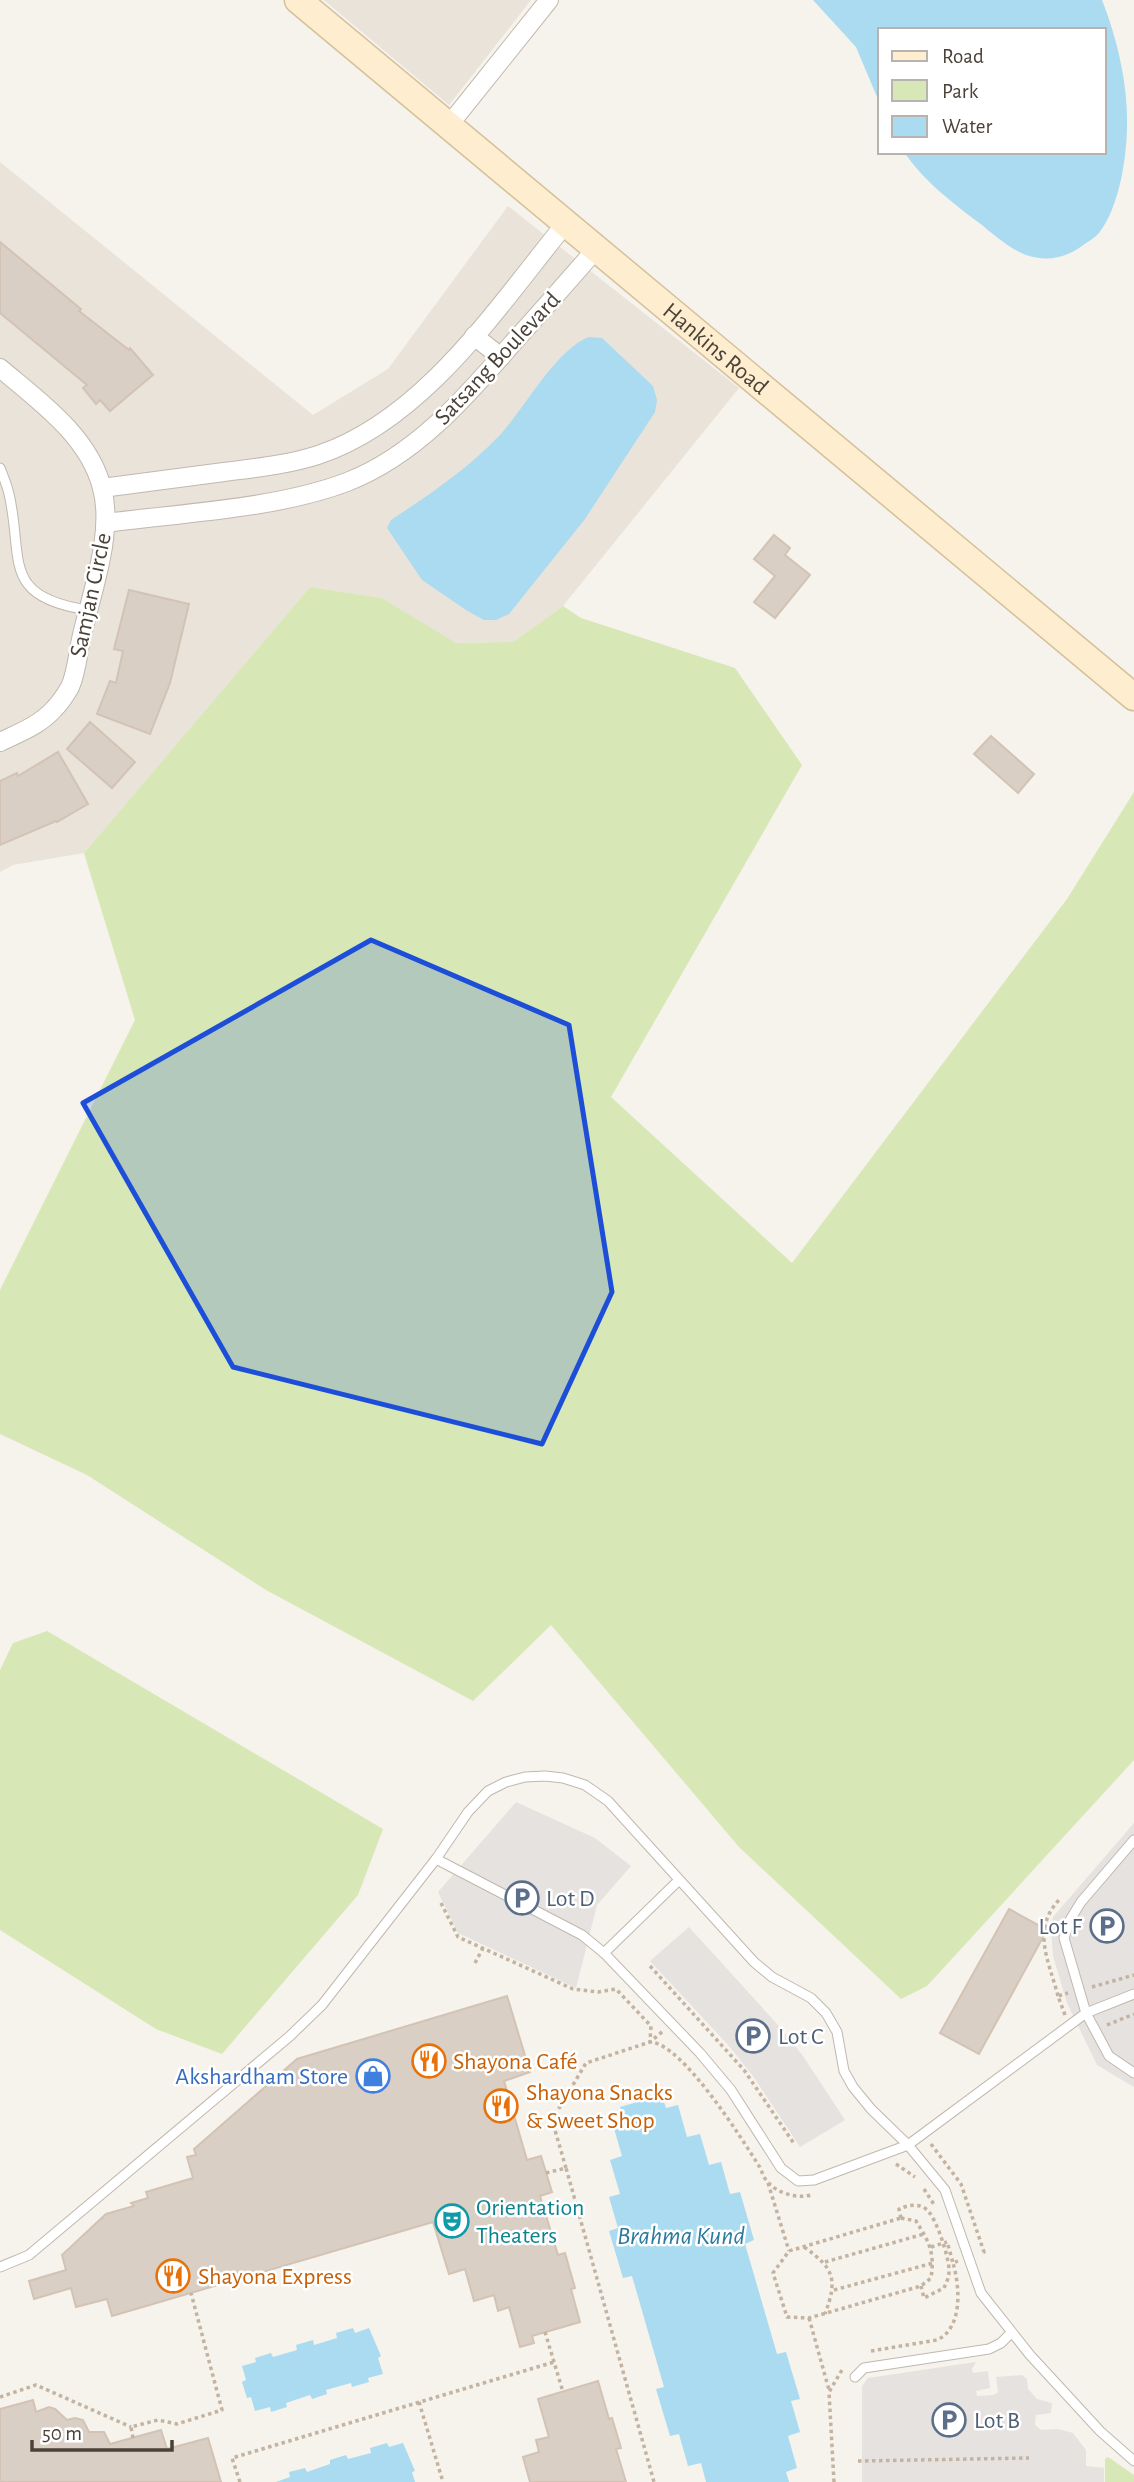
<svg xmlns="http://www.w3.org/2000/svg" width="1134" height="2482" font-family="'Alegreya Sans',sans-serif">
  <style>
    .residential { fill: #e9e3da }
    .green { fill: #d7e8b6 }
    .parking { fill: #e5e2e0 }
    .water { fill: #aadbf0 }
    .building { fill: #dacfc4; stroke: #d2c3b4; stroke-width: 2 }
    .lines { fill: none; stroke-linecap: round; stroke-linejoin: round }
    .service-casing { stroke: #c1b8ae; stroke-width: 11 }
    .minor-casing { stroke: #c1b8ae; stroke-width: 20 }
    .secondary-casing { stroke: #d4c09c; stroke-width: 29 }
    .path { stroke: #c3b3a0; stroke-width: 3.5; stroke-dasharray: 3.5 3.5; stroke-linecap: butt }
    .service { stroke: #fff; stroke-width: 9 }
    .minor { stroke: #fff; stroke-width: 18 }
    .secondary { stroke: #feedce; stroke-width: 26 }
    .marked { fill: #1d4ed8; fill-opacity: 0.2; stroke: #1d4ed8; stroke-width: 5; stroke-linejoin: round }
    .labels { text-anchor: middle; stroke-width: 5; stroke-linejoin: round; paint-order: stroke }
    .street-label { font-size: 24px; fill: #4a4239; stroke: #fff }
    .service-label { font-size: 24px; fill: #4e5e75; stroke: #fff; text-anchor: start }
    .food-label { font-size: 24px; fill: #c56008; stroke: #fff; text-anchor: start }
    .shop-label { font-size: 24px; fill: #366cbe; stroke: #fff; text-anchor: end }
    .culture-label { font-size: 24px; fill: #0d838f; stroke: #fff; text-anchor: start }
    .water-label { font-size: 26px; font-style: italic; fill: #2e7a9d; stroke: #fff }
  </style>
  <rect width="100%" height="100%" fill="#f6f2ec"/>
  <!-- residential -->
  <g class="residential">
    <path d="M324 0H531L449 105Z"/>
    <path d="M0 162 313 415 388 369 508 206 739 388 563 606 513 642 455 643 382 598 310 587 84 853 13 865 0 872Z"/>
  </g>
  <!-- green -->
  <g class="green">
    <path d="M310 587 382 598 456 643 513 642 563 606 581 618 735 668 802 765 611 1097 792 1263 1067 899 1134 792V1760L927 1986 901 1999 739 1847 551 1625 473 1701 266 1590 87 1475 0 1434V1290L135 1020 84 853Z"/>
    <path d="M47 1631 383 1829 358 1895 222 2054 156 2029 0 1930V1670L13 1643Z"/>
    <path d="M1108 2457 1134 2475V2482H1105V2459Z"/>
  </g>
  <!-- parking -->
  <g class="parking">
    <path d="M516 1802 595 1838 631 1866 597 1905 576 1988 458 1933 438 1892Z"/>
    <path d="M1134 1823V2087L1097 2065 1067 2003 1053 1956 1051 1927 1053 1917Z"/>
    <path d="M689 1927 778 2025 803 2056 845 2120 800 2147 753 2076 729 2046 650 1961Z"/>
    <path d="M976 2362 972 2369 973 2373 988 2371 990 2388 976 2391 977 2396 994 2395 998 2392 996 2377 1022 2375 1027 2379 1028 2389 1037 2399 1052 2403 1051 2413 1036 2415 1035 2425 1041 2430 1058 2429 1073 2433 1086 2450V2466L1104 2468V2482H862V2386L868 2378Z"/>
  </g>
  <!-- water -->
  <g class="water">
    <path d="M813 0H1102C1117 38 1128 84 1127 125 1127 157 1119 208 1099 233 1095 238 1087 242 1082 246 1065 258 1047 262 1026 255 1008 248 992 233 978 222 949 200 925 182 904 152H1104V30H880V104L856 47Z"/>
    <path d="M589 337 602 338 653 386 657 400 655 412 585 519 509 614 496 620H484L466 610 422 580 387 528 391 520C429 495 466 470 498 437 524 410 555 350 589 337Z"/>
    <path d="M662 2095 666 2108 678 2105 687 2137 700 2134 709 2165 721 2162 730 2194 740 2192 754 2240 745 2244 777 2354 786 2352 800 2399 791 2401 800 2432 788 2436 797 2468 786 2472 789 2482H706L701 2463 688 2466 679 2434 670 2436 656 2389 664 2387 632 2276 623 2278 609 2231 618 2228 609 2197 620 2194 610 2160 622 2156 613 2125 624 2122 620 2107Z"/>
    <path d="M353 2328 355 2333 369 2328 381 2356 378 2358 383 2374 368 2378 369 2382 352 2387 351 2383 326 2390 327 2394 312 2399 310 2395 286 2403 287 2407 271 2412 270 2407 255 2411 251 2397 247 2398 242 2382 246 2380 242 2366 256 2362 255 2358 271 2353 273 2357 297 2350 296 2345 313 2340 314 2345 337 2338 336 2333Z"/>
    <path d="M387 2443 389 2447 403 2443 415 2471 412 2472 415 2482H276L290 2477 289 2472 305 2468 307 2472 330 2464V2460L346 2455 348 2459 371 2453 370 2448Z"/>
  </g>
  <!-- building -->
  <g class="building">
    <path d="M0 242 81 309 79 311 129 350 130 348 153 375 110 411 100 400 96 404 83 388 87 385 0 313Z"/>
    <path d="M774 535 790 548 785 555 810 575 775 618 754 602 775 576 754 559Z"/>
    <path d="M129 590 189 604 170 683 150 734 97 714 110 681 116 683 123 651 114 649Z"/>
    <path d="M90 722 135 762 112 788 67 749Z"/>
    <path d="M991 736 1034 774 1018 793 974 754Z"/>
    <path d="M58 752 88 804 57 822 56 821 0 845V781L17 773 18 776Z"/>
    <path d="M1009 1909 1047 1930 979 2054 940 2033Z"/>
    <path d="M507 1996 530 2072 504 2081 527 2160 541 2156 552 2192 540 2196 558 2255 565 2253 575 2288 571 2289 580 2322 532 2336 534 2343 520 2347 509 2307 498 2311 494 2295 474 2301 465 2269 449 2274 433 2222 112 2316 107 2299 76 2307 71 2288 34 2299 29 2281 66 2270 62 2255 106 2214 134 2206 131 2203 148 2198 146 2192 193 2178 187 2157 196 2155 194 2149 297 2059Z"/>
    <path d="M598 2381 609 2419 612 2418 621 2448 616 2449 626 2482H530L523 2457 539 2452 536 2440 549 2437 538 2399Z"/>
    <path d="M33 2400 36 2412 49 2407 55 2409 67 2420 75 2418 83 2420 89 2432H104L110 2444 161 2430 167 2449 208 2438 221 2482H0V2409Z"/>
  </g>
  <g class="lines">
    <defs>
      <g id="service">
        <path d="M0 468C3 476 7 485 9 494 24 559 0 597 88 610"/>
        <path d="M1134 1840 1081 1902 1070 1920 1064 1938 1086 2013 1109 2056 1134 2073"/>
        <path d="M436 1859 582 1935 604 1953 700 2053 731 2090 781 2168 798 2181 814 2180 908 2145 1086 2013 1134 1994"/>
        <path d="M604 1953 679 1880"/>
        <path d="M0 2267 29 2255 290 2036 322 2005 436 1859 468 1812 488 1791 506 1782 525 1777 545 1776 563 1778 585 1785 608 1801 754 1962 772 1977 811 1998 826 2013 837 2032 844 2071 853 2087 871 2109 908 2145 945 2190 981 2293 1030 2355 1100 2431 1134 2461"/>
        <path d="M855 2377 864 2368 989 2349 1001 2343 1011 2333"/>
      </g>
      <g id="minor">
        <path d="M449 125 549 0"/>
        <path d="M474 336 501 357"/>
        <path d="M0 368C39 401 89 436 102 488 114 533 92 591 82 635 78 651 77 672 70 687 66 694 60 703 54 709 40 725 19 733 0 742"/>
        <path d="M102 488C143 483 183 477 224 472 255 468 287 465 318 455 424 420 498 306 566 223"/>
        <path d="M106 523C181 513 276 509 347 482 415 456 466 397 512 344 541 312 569 280 597 248"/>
      </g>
      <g id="secondary">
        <path id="s1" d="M298 0 1134 697"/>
      </g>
    </defs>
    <!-- service casing -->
    <use href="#service" class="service-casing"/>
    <!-- minor casing -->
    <use href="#minor" class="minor-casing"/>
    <!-- secondary casing -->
    <use href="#secondary" class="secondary-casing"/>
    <!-- path -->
    <g class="path">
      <path d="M441 1903 458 1937 573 1989 598 1992 616 1989 651 2026 650 2042C682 2043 742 2139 759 2166 762 2171 763 2177 767 2181 776 2193 797 2199 811 2195"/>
      <path d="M475 1963 483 1948"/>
      <path d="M650 1966 744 2070 795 2145"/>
      <path d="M1092 1987 1134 1975"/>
      <path d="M1058 1996C1049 1961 1031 1930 1059 1900"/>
      <path d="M1065 2015 1058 1996 1068 1993"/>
      <path d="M1107 2025 1134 2014"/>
      <path d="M931 2144 961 2184 984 2252 981 2253"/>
      <path d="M896 2164 915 2177"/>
      <path d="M566 2168 552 2120 586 2063 650 2042 663 2031"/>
      <path d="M546 2173 566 2168 654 2482"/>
      <path d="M768 2183 789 2251"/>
      <path d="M924 2189 935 2206"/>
      <path d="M901 2218 916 2221C929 2242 935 2252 931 2278L921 2286 809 2318 787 2317 773 2273 789 2251Z"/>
      <path d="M901 2218 899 2209C908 2205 918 2203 926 2209 936 2216 950 2260 949 2272 949 2278 946 2283 944 2288L924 2298 921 2286"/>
      <path d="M948 2245 953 2263"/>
      <path d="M804 2247C834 2268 838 2279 825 2314"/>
      <path d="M931 2247 947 2242"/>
      <path d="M825 2262 924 2234"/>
      <path d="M834 2290 933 2263"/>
      <path d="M809 2318 829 2390"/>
      <path d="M545 2332 563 2392"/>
      <path d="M871 2351 937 2340C963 2328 960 2287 953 2263L958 2261"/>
      <path d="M0 2397 36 2385 131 2427"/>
      <path d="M419 2402 443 2482"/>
      <path d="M133 2438 131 2427 158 2420 177 2424 222 2410 191 2293"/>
      <path d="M858 2461 1029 2458"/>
      <path d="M240 2482 232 2458 554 2362"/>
      <path d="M834 2482 829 2392 842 2370"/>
    </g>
    <!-- service -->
    <use href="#service" class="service"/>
    <!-- minor -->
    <use href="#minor" class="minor"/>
    <!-- secondary -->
    <use href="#secondary" class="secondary"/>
  </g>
  <!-- marked area -->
  <path class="marked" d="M371 940 569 1025 612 1292 542 1444 233 1367 83 1103Z"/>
  <!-- icons -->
  <defs>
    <symbol id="parking-ring" viewBox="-11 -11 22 22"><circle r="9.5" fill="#fff" stroke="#5c6f8a" stroke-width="1.5"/><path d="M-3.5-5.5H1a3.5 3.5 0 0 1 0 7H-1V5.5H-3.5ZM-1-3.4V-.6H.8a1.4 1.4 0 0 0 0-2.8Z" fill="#5c6f8a"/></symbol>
    <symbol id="restaurant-ring" viewBox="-11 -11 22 22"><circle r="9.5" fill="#fff" stroke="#e8710a" stroke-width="1.5"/><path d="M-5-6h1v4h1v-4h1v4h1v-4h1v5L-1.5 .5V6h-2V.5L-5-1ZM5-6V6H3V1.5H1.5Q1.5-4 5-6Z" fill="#e8710a"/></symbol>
    <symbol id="shop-ring" viewBox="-11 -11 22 22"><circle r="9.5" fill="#fff" stroke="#3f7fe0" stroke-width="1.5"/><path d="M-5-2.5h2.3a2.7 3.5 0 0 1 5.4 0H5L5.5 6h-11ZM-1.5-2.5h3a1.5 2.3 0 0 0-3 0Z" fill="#3f7fe0"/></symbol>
    <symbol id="theatre-ring" viewBox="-11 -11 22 22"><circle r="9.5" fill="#fff" stroke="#0f9aa8" stroke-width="1.5"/><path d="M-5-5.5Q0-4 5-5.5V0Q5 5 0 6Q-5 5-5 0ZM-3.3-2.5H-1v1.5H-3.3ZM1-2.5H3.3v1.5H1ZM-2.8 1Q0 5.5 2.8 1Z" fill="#0f9aa8"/></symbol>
  </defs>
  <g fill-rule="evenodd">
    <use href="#parking-ring" x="503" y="1879" width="38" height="38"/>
    <use href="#parking-ring" x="1088" y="1907" width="38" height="38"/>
    <use href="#parking-ring" x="734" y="2017" width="38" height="38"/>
    <use href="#restaurant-ring" x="410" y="2042" width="38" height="38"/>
    <use href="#shop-ring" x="354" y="2057" width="38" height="38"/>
    <use href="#restaurant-ring" x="482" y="2087" width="38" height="38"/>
    <use href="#theatre-ring" x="433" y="2202" width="38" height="38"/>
    <use href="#restaurant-ring" x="154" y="2257" width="38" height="38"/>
    <use href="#parking-ring" x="930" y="2401" width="38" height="38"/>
  </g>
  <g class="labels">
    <!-- street labels -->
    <g class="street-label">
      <text dy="8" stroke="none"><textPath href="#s1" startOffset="544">Hankins Road</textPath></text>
      <text transform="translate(497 358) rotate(-47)" y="8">Satsang Boulevard</text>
      <text transform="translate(90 595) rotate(-78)" y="8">Samjan Circle</text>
    </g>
    <!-- service labels -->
    <g class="service-label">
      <text x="546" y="1906">Lot D</text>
      <text x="1082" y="1934" text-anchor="end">Lot F</text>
      <text x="778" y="2044">Lot C</text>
      <text x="974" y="2428">Lot B</text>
    </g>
    <!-- food labels -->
    <g class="food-label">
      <text x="453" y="2069">Shayona Café</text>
      <text x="526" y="2100">Shayona Snacks<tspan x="526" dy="28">&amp; Sweet Shop</tspan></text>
      <text x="198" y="2284">Shayona Express</text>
    </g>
    <!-- shop labels -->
    <g class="shop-label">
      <text x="348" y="2084">Akshardham Store</text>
    </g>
    <!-- culture labels -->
    <g class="culture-label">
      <text x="476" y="2215">Orientation<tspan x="476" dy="28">Theaters</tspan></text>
    </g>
    <!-- water labels -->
    <g class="water-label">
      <text x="681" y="2244">Brahma Kund</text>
    </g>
  </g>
  <!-- legend -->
  <rect x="878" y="28" width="228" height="126" fill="#ffffff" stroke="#b7b3b0" stroke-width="2"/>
  <rect x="892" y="51" width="35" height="10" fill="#feedce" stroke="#b7b3b0" stroke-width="2"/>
  <text x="942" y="63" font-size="21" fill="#4a4239">Road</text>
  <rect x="892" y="80" width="35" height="21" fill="#d7e8b6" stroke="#b7b3b0" stroke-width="2"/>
  <text x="942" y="98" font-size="21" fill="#4a4239">Park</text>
  <rect x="892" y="116" width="35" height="21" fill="#aadbf0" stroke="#b7b3b0" stroke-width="2"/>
  <text x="942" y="133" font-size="21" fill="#4a4239">Water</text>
  <!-- scale -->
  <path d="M32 2440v10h140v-10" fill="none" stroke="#4a4239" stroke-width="3.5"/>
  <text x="42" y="2440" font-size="21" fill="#4a4239" stroke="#ffffff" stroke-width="5" paint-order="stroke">50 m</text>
</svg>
